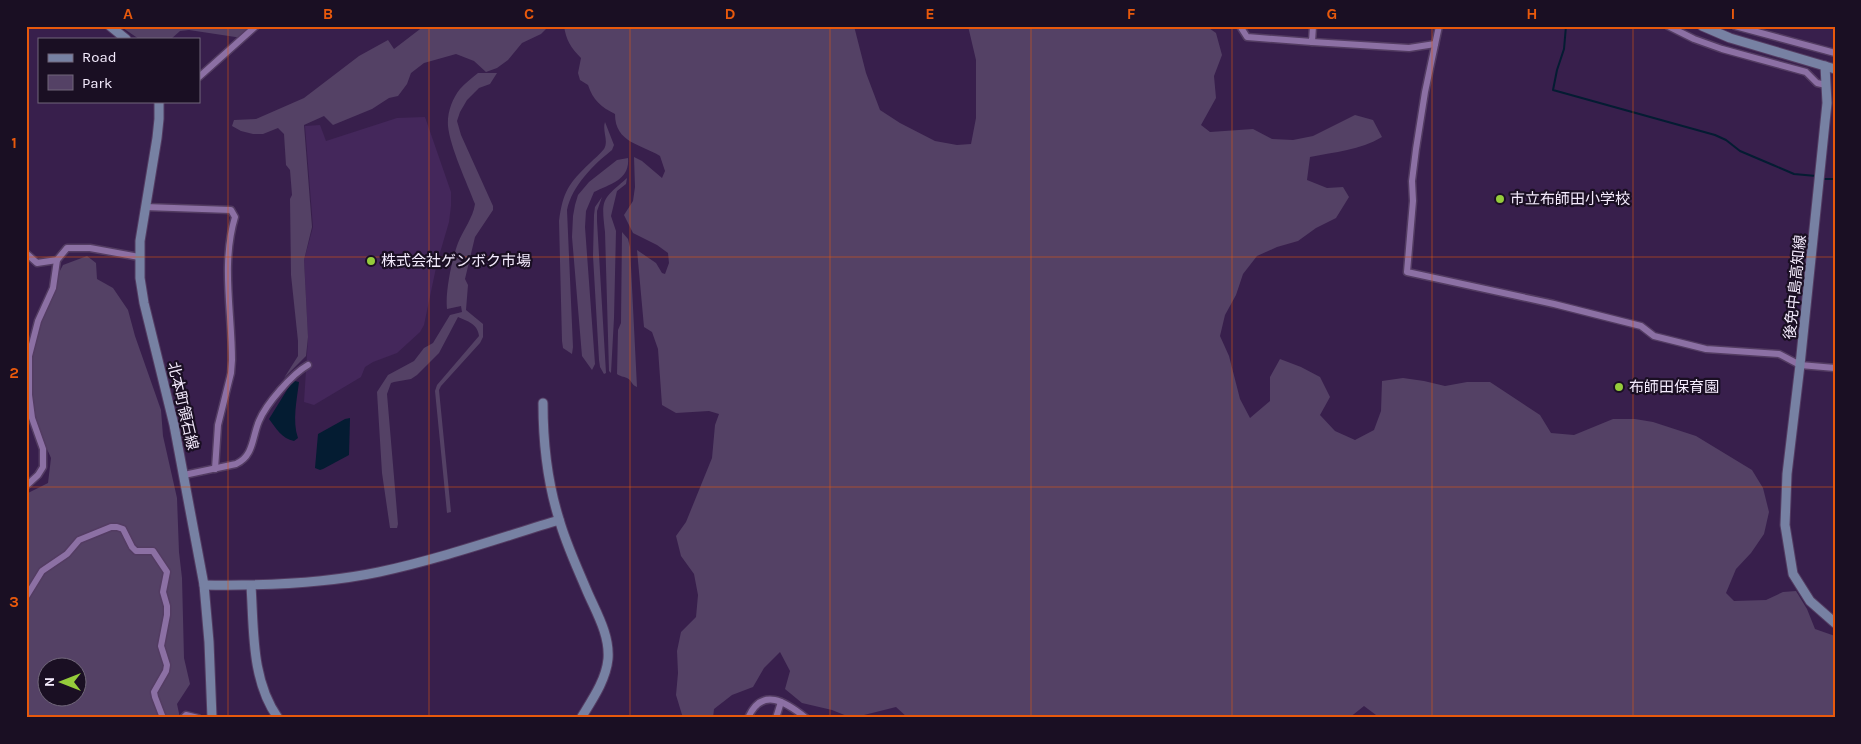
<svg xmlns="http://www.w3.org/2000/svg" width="1861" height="744" font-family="Karla,'Noto Sans JP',sans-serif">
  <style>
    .built { fill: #44275b }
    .green { fill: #544165; fill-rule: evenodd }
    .water { fill: #041c32 }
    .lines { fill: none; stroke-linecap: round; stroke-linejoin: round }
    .stream { stroke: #041c32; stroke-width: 2 }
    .street-casing { stroke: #533c62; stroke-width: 9 }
    .secondary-casing { stroke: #533c62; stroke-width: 11 }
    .street { stroke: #8c70a4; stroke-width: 6 }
    .secondary { stroke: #7781a3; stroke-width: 9 }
    .grid { fill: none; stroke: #e8590c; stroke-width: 1; stroke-opacity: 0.55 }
    .poi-dot { fill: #95cc3b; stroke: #1a0f23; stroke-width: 2 }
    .labels { text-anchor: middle; stroke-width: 4.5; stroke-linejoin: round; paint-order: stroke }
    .poi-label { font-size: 15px; fill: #f4ebfd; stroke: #1a0f23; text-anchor: start }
    .street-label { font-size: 15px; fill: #f4ebfd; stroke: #1a0f23 }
    .neatline { fill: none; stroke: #e8590c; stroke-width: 2 }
    .grid-label { font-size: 16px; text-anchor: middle; font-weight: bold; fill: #e8590c }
  </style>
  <rect width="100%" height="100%" fill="#381f4c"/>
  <!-- built -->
  <path class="built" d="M425 117 451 192V206L449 222 437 263 424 325 420 332 397 353 373 362 365 367 361 377 314 405 304 402 308 338 304 260 313 227 305 126 320 125 326 141 397 118Z"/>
  <!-- green -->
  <g class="green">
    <path d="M120 26H250L242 38 189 30 180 31 171 39H139Z"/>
    <path d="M424 26H549L541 34 522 43 508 60 497 68 486 72 474 61 456 54 424 63 411 73 407 84 398 96 389 98 372 109 333 125 324 116 304 125 312 227 304 260 308 337 306 356 284 378 298 356V341L291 275 290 199 292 195 290 170 286 165 284 134 278 128 263 134H253L241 131 232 126 234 120 256 119 304 98 359 56 388 40 394 49Z"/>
    <path d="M564 26H854L866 73 880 110 900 123 935 141 957 145 971 144 976 118V60L968 26H1206L1216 33 1222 55 1214 76 1216 98 1201 125 1210 132 1253 129 1272 139 1293 140 1313 136 1355 115 1373 120 1382 137C1360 150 1335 152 1310 157L1307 180 1327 188 1343 187 1349 197 1336 218 1316 228 1298 241 1277 247 1257 256 1243 274 1236 295 1225 315 1220 336 1229 356 1240 399 1250 418 1270 401V377L1280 359 1301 367 1320 377 1330 397 1320 415 1335 431 1355 440 1374 430 1381 411 1382 381 1403 378 1424 381 1445 386 1467 382H1490L1540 415 1551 433 1574 435 1613 419H1635L1653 422 1696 436 1752 470 1763 488 1769 512 1764 534 1751 553 1736 569 1726 593 1734 601 1766 600 1783 592 1796 591 1807 609 1815 629 1835 636V718H1380L1364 706 1349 718H908L896 707 852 718 832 710 802 703 785 689 790 671 780 652 764 668 753 687 732 695 714 709 713 718H683L676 695 678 673 677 651 681 632 696 617 698 595 694 574 681 556 676 536 686 522 712 458 715 425 719 414 709 411 676 413 662 405 658 349 652 332 644 327 637 250 656 263 662 273 665 274 669 263 668 253 657 245 633 233 624 215 633 201 635 187 634 157 642 161 662 178 665 171 660 156C641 144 615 143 615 114 601 107 593 100 588 85L580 80 578 73 581 58C571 48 566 40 564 26Z"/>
    <path d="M478 73H497L490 84 479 88 467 100 460 112 457 121 461 135 493 206V210L475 237 465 279 468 285 466 310 483 324V337L480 343 441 386 439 390 451 512 447 513 435 391 437 385 479 336C478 324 467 321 458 317L439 353 417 375 411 379 394 382 391 383 387 394 398 524 397 528H390L382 473 377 392 388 375 414 361 424 348 433 343 450 315 462 312 461 306 447 309C445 292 452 259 458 243 463 230 473 218 475 204 467 183 450 147 448 126 447 113 452 99 460 89 465 83 472 78 478 73Z"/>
    <path d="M605 122 614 145 612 150C593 165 572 186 567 210L573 347 572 354 563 348 562 341 559 221C563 191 569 183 590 163 594 159 600 154 604 149 609 141 602 131 605 122Z"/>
    <path d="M628 158C630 180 610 184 594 192L586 211 585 227 595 364 592 370 582 356 572 237 573 216 575 205 578 195 589 182 617 160Z"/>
    <path d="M627 178 626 184 617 191 611 216 616 231 614 318 611 373 609 371 605 232C601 198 602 200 627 178Z"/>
    <path d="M602 197 597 211V221L606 373 604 374 600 367 599 360 593 256 594 215 595 207Z"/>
    <path d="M622 232 628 239 630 247 637 387C631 385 632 380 627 378 623 376 621 377 617 374L618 330 621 323Z"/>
    <path d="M87 256 96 263 97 279 113 288 128 310 135 336 161 410 163 436 177 498 179 552 182 578 184 658 190 684 177 704 180 718H26V494L48 483 51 458 30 411 31 360 37 336 51 288 63 265ZM48 666H78V696H48Z"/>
  </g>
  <!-- water -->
  <g class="water">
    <path d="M295 381 299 382C297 399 292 421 298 438L294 441C282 439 276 428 269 419L290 385Z"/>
    <path d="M350 418 349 455 323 469 320 470 315 468 318 434 345 419Z"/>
  </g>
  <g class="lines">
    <!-- stream -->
    <g class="stream">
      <path d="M1566 26 1564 49 1557 70 1553 90 1715 135 1726 140 1740 151 1773 165 1794 174 1816 176"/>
      <path d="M1823 179H1835"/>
    </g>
    <defs>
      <g id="street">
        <path d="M1240 26 1247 37 1312 42 1313 26"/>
        <path d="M1439 26 1425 92 1416 149 1412 181 1413 201 1407 272 1554 304 1641 326 1654 336 1706 349 1779 354 1800 365 1835 368"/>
        <path d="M1668 26 1694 39 1722 49 1806 72 1817 83 1826 85"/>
        <path d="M1735 26 1835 53"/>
        <path d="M1312 42 1409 48 1435 44"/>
        <path d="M199 77 256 26"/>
        <path d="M145 207 231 210 235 217C221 264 232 312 232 360L231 373 218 425 215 469"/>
        <path d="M26 253 37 263 57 260"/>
        <path d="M184 475 236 464C254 456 252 437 259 421 266 404 292 374 308 365"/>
        <path d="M26 486 38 475 43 467V449L32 418 29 395V356L38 321 53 288 57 260 67 248H90L139 257"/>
        <path d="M26 597 42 571 67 554 79 540 111 527H117L123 529 132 547 136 551H153L167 572 163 592 167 606V615L161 646 167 665 166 671 154 692 155 697 163 718"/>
        <path d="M183 718 186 715 198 718"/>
        <path d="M748 718C762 686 786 702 806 718"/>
        <path d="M776 718 781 702"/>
      </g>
      <g id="secondary">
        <path d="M110 26 126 39"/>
        <path d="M1702 26 1730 38 1835 69"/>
        <path d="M1825 66 1827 103 1800 365 1787 474 1785 525 1793 574 1810 601 1835 623"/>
        <path d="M159 101V119L157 138 140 241V278L144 303 174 425 204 585 209 642 212 718"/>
        <path d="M543 403C543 443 547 481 559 519 566 544 577 567 587 591 596 612 610 635 608 659 606 680 592 700 581 718"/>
        <path d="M204 585C263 586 322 584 379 572 440 559 500 538 559 520"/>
        <path d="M251 586C254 630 251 680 278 718"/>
      </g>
    </defs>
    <!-- street casing -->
    <use href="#street" class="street-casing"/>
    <!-- secondary casing -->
    <use href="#secondary" class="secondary-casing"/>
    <!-- street -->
    <use href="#street" class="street"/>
    <!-- secondary -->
    <use href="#secondary" class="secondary"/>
  </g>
  <!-- grid -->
  <path class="grid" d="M228 26V718M429 26V718M630 26V718M830 26V718M1031 26V718M1232 26V718M1432 26V718M1633 26V718M26 257H1835M26 487H1835"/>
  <!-- markers -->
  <g class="poi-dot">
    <circle cx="1500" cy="199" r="5"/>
    <circle cx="371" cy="261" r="5"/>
    <circle cx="1619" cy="387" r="5"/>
  </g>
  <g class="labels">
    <!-- poi labels -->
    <g class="poi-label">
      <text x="1510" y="204">市立布師田小学校</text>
      <text x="381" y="266">株式会社ゲンボク市場</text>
      <text x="1629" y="392">布師田保育園</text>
    </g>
    <!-- street labels -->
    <g class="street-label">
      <text transform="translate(1795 287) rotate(-84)" y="5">後免中島高知線</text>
      <text transform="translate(183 406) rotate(77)" y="5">北本町領石線</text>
    </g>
  </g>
  <!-- border -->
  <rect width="1861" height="744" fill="none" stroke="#1a0f23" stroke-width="55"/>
  <!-- legend -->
  <rect x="38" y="38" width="162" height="65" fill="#1a0f23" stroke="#71677a"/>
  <rect x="48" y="54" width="25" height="8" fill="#7781a3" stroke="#71677a"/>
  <text x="82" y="62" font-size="15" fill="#f4ebfd">Road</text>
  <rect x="48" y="75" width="25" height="15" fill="#544165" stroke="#71677a"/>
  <text x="82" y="88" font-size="15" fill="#f4ebfd">Park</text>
  <!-- north arrow -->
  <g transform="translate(62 682) rotate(270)"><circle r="24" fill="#1a0f23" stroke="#71677a"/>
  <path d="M0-4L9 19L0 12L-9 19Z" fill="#95cc3b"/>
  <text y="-8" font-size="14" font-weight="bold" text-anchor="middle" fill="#f4ebfd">N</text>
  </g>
  <rect x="28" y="28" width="1806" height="688" class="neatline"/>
  <g class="grid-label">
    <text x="128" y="19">A</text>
    <text x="328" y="19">B</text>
    <text x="529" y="19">C</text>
    <text x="730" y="19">D</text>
    <text x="930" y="19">E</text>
    <text x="1131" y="19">F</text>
    <text x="1332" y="19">G</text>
    <text x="1532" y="19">H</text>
    <text x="1733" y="19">I</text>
    <text x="14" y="148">1</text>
    <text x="14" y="378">2</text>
    <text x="14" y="607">3</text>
  </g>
</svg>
